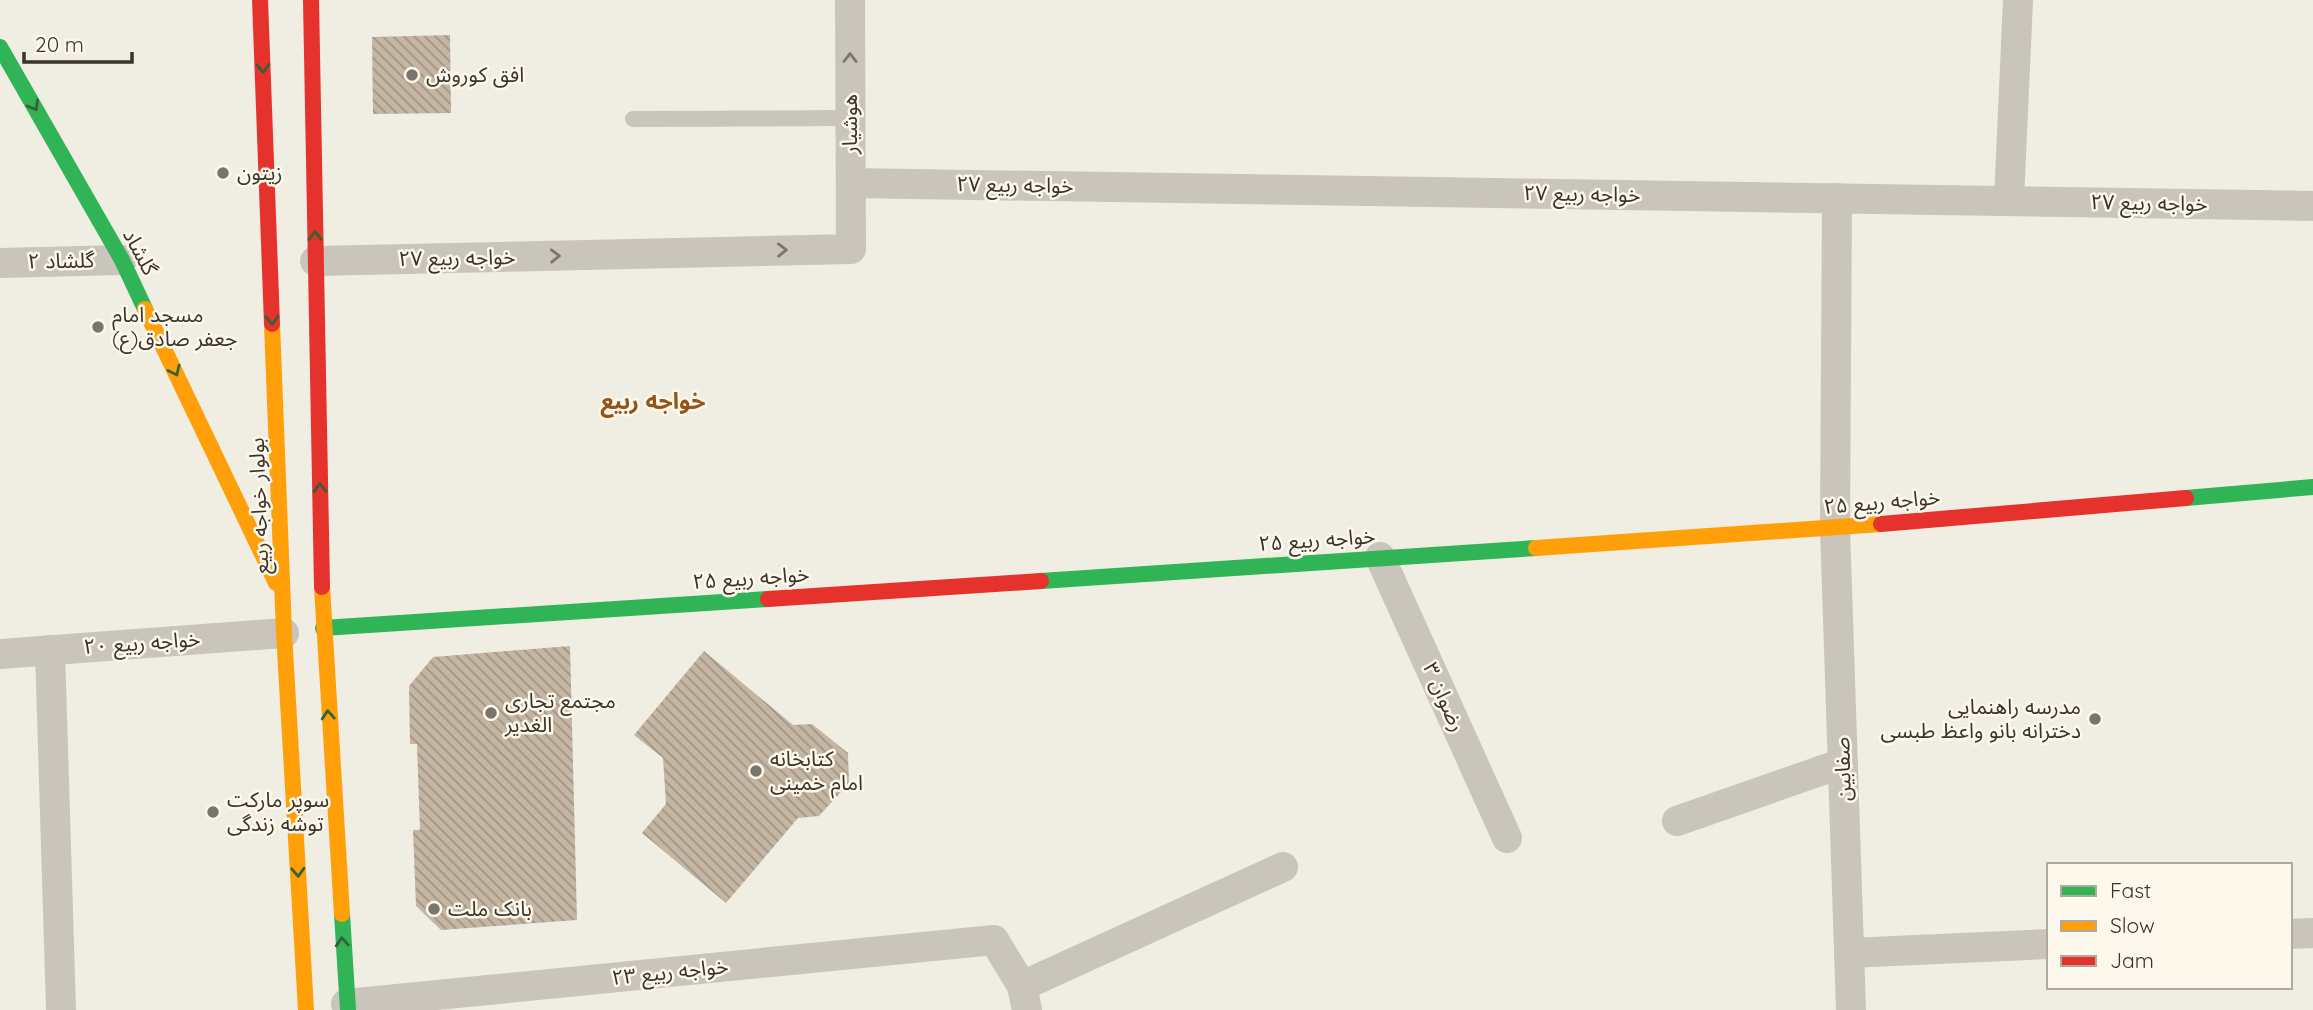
<svg xmlns="http://www.w3.org/2000/svg" width="2313" height="1010" font-family="Quicksand,'Noto Sans Arabic',sans-serif">
  <style>
    .building { fill: url(#building-back-hatch) }
    .lines { fill: none; stroke-linecap: round; stroke-linejoin: round }
    .lane { stroke: #c9c5bc; stroke-width: 16 }
    .street { stroke: #c9c5bc; stroke-width: 30 }
    .fast { stroke: #30b455; stroke-width: 16 }
    .slow { stroke: #ff9f0a; stroke-width: 16 }
    .jam { stroke: #e5322d; stroke-width: 16 }
    .oneway { stroke: #7b756b }
    .oneway2 { stroke: #376038 }
    .poi-dot { fill: #7a746a; stroke: #fcf8ec; stroke-width: 2.5 }
    .labels { text-anchor: middle; stroke-width: 5; stroke-linejoin: round; paint-order: stroke }
    .poi-label { font-size: 21px; fill: #3b3329; stroke: #fcf8ec; text-anchor: start }
    .street-label { font-size: 21px; fill: #3b3329; stroke: #fcf8ec }
    .neighbourhood-label { font-size: 23px; font-weight: bold; fill: #945419; stroke: #fcf8ec }
  </style>
  <defs>
    <pattern id="building-back-hatch" width="6" height="6" patternUnits="userSpaceOnUse" patternTransform="scale(1.75)"><rect width="6" height="6" fill="#c5b5a3"/><path d="M-1 5l2 2M0 0l6 6M5-1l2 2" fill="none" stroke="#a19485"/></pattern>
  </defs>
  <rect width="100%" height="100%" fill="#f0ede3"/>
  <!-- building -->
  <g class="building">
    <path d="M450 35 451 113 373 114 372 37Z"/>
    <path d="M570 646 577 920 441 930 416 906 413 830H420L417 744H410L409 686 433 657Z"/>
    <path d="M704 651 793 725 812 724 848 753 849 783 819 816 798 818 726 903 642 833 666 804 663 758 634 735Z"/>
  </g>
  <g class="lines">
    <!-- lane -->
    <path class="lane" d="M633 119 850 118"/>
    <!-- street -->
    <g class="street">
      <path d="M851 183 2313 206"/>
      <path d="M1837 198 1835 528 1851 1010"/>
      <path d="M2009 200 2018 0"/>
      <path d="M315 261 851 249 850 0"/>
      <path d="M0 263 122 260"/>
      <path d="M1380 557 1507 838"/>
      <path d="M50 650 61 1010"/>
      <path d="M0 654 284 633"/>
      <path d="M1677 821 1843 763"/>
      <path d="M2290 934 2313 933"/>
      <path d="M1849 953 2049 944"/>
      <path d="M1022 986 1283 867"/>
      <path d="M346 1004 994 940 1022 986 1027 1010"/>
    </g>
    <!-- fast -->
    <g class="fast">
      <path d="M0 47 122 260 145 309"/>
      <path d="M2186 498 2313 487"/>
      <path d="M1041 581 1536 548"/>
      <path d="M323 628 768 599"/>
      <path d="M342 914 348 1010"/>
    </g>
    <!-- slow -->
    <g class="slow">
      <path d="M145 309 276 583"/>
      <path d="M272 324 284 633 306 1010"/>
      <path d="M1536 548 1881 524"/>
      <path d="M322 587 342 914"/>
    </g>
    <!-- jam -->
    <g class="jam">
      <path d="M260 0 272 324"/>
      <path d="M311 0 322 587"/>
      <path d="M1881 524 2186 498"/>
      <path d="M768 599 1041 581"/>
    </g>
  </g>
  <!-- one-way arrows -->
  <defs><path id="oneway-chevron" d="M-2-3.5L2.5 0L-2 3.5" fill="none" stroke-width="1.6" stroke-linecap="round" stroke-linejoin="round" transform="scale(1.75)"/></defs>
  <g class="oneway">
    <use href="#oneway-chevron" transform="translate(850 58) rotate(-90)"/>
    <use href="#oneway-chevron" transform="translate(782 250) rotate(-1)"/>
    <use href="#oneway-chevron" transform="translate(555 256) rotate(-1)"/>
  </g>
  <g class="oneway2">
    <use href="#oneway-chevron" transform="translate(263 68) rotate(88)"/>
    <use href="#oneway-chevron" transform="translate(34 106) rotate(60)"/>
    <use href="#oneway-chevron" transform="translate(315 236) rotate(-91)"/>
    <use href="#oneway-chevron" transform="translate(272 320) rotate(88)"/>
    <use href="#oneway-chevron" transform="translate(175 371) rotate(65)"/>
    <use href="#oneway-chevron" transform="translate(320 488) rotate(-91)"/>
    <use href="#oneway-chevron" transform="translate(328 715) rotate(-94)"/>
    <use href="#oneway-chevron" transform="translate(298 872) rotate(87)"/>
    <use href="#oneway-chevron" transform="translate(342 942) rotate(-94)"/>
  </g>
  <!-- markers -->
  <g class="poi-dot">
    <circle cx="412" cy="75" r="7"/>
    <circle cx="223" cy="173" r="7"/>
    <circle cx="98" cy="327" r="7"/>
    <circle cx="491" cy="713" r="7"/>
    <circle cx="2095" cy="719" r="7"/>
    <circle cx="756" cy="771" r="7"/>
    <circle cx="213" cy="812" r="7"/>
    <circle cx="434" cy="909" r="7"/>
  </g>
  <g class="labels">
    <!-- poi labels -->
    <g class="poi-label">
      <text x="426" y="82">افق کوروش</text>
      <text x="237" y="180">زیتون</text>
      <text x="112" y="322">مسجد امام<tspan x="112" dy="24">جعفر صادق(ع)</tspan></text>
      <text x="505" y="708">مجتمع تجاری<tspan x="505" dy="24">الغدیر</tspan></text>
      <text x="2081" y="714" text-anchor="end">مدرسه راهنمایی<tspan x="2081" dy="24">دخترانه بانو واعظ طبسی</tspan></text>
      <text x="770" y="766">کتابخانه<tspan x="770" dy="24">امام خمینی</tspan></text>
      <text x="227" y="807">سوپر مارکت<tspan x="227" dy="24">توشه زندگی</tspan></text>
      <text x="448" y="916">بانک ملت</text>
    </g>
    <!-- street labels -->
    <g class="street-label">
      <text transform="translate(850 124) rotate(-90)" y="7">هوشیار</text>
      <text transform="translate(1015 185) rotate(1)" y="7">خواجه ربیع ۲۷</text>
      <text transform="translate(1582 194) rotate(1)" y="7">خواجه ربیع ۲۷</text>
      <text transform="translate(2149 203) rotate(1)" y="7">خواجه ربیع ۲۷</text>
      <text transform="translate(140 252) rotate(62)" y="7">گلشاد</text>
      <text transform="translate(457 258) rotate(-1)" y="7">خواجه ربیع ۲۷</text>
      <text transform="translate(61 261) rotate(-1)" y="7">گلشاد ۲</text>
      <text transform="translate(1882 502) rotate(-5)" y="7">خواجه ربیع ۲۵</text>
      <text transform="translate(259 506) rotate(-92)" y="7">بولوار خواجه ربیع</text>
      <text transform="translate(1317 540) rotate(-4)" y="7">خواجه ربیع ۲۵</text>
      <text transform="translate(751 578) rotate(-4)" y="7">خواجه ربیع ۲۵</text>
      <text transform="translate(142 643) rotate(-4)" y="7">خواجه ربیع ۲۰</text>
      <text transform="translate(1444 697) rotate(66)" y="7">رضوان ۳</text>
      <text transform="translate(1843 769) rotate(-92)" y="7">صفابین</text>
      <text transform="translate(670 972) rotate(-6)" y="7">خواجه ربیع ۲۳</text>
    </g>
    <!-- neighbourhood labels -->
    <g class="neighbourhood-label">
      <text x="653" y="409">خواجه ربیع</text>
    </g>
  </g>
  <!-- legend -->
  <rect x="2047" y="863" width="245" height="126" fill="#fcf8ec" stroke="#afa99e" stroke-width="2"/>
  <rect x="2061" y="886" width="35" height="10" fill="#30b455" stroke="#afa99e" stroke-width="2"/>
  <text x="2110" y="898" font-size="21" fill="#3b3329">Fast</text>
  <rect x="2061" y="921" width="35" height="10" fill="#ff9f0a" stroke="#afa99e" stroke-width="2"/>
  <text x="2110" y="933" font-size="21" fill="#3b3329">Slow</text>
  <rect x="2061" y="956" width="35" height="10" fill="#e5322d" stroke="#afa99e" stroke-width="2"/>
  <text x="2110" y="968" font-size="21" fill="#3b3329">Jam</text>
  <!-- scale -->
  <path d="M24 52v10h108v-10" fill="none" stroke="#3b3329" stroke-width="3.5"/>
  <text x="35" y="52" font-size="21" fill="#3b3329" stroke="#fcf8ec" stroke-width="5" paint-order="stroke">20 m</text>
</svg>
